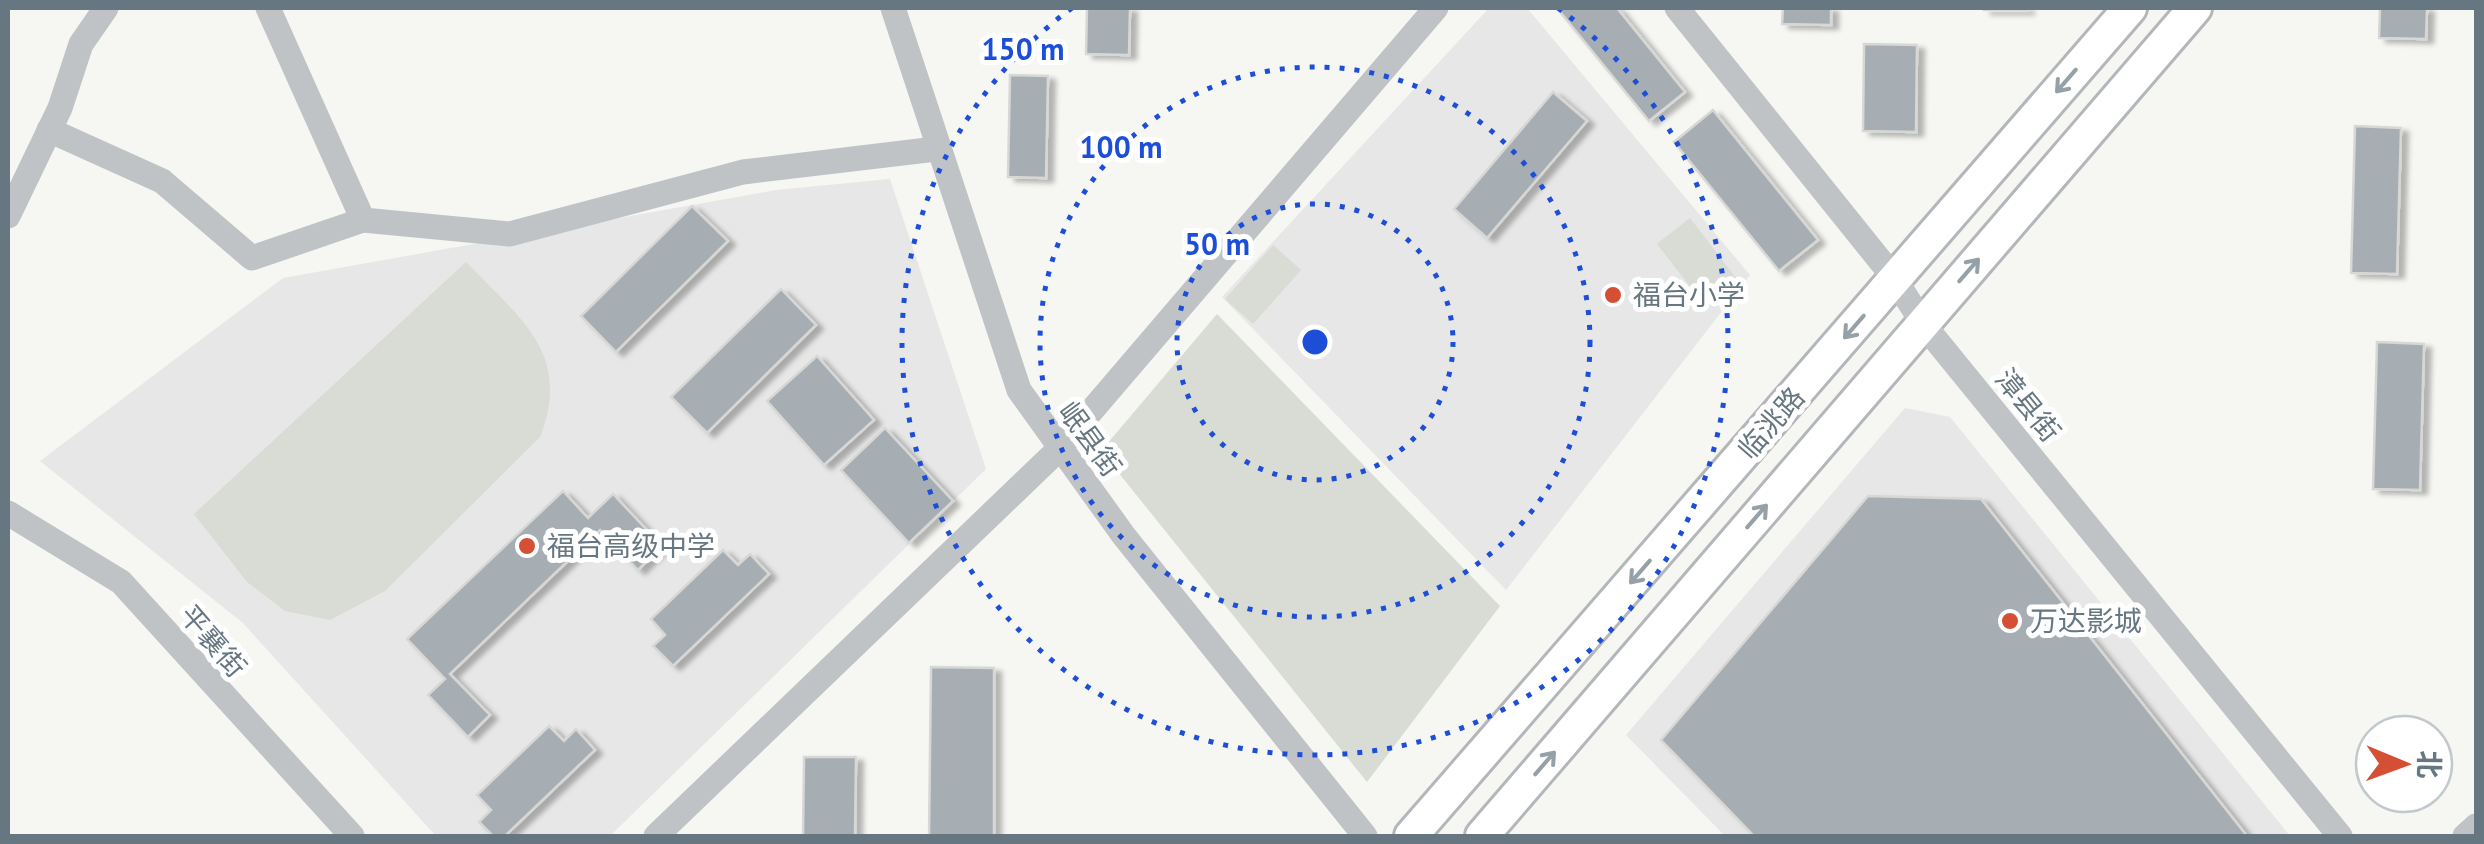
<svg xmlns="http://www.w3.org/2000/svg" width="2484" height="844" font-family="'PT Sans','Noto Sans SC',sans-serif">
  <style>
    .built { fill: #e6e7e6 }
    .green { fill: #d8dcd4 }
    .building { fill: #a7aeb3; stroke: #d7d7d5; stroke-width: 2.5; filter: url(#shadow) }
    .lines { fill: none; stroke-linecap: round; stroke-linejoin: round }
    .major-casing { stroke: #b3b7ba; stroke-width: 38 }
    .minor { stroke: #bfc3c6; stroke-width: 25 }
    .major { stroke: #fff; stroke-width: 32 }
    .oneway { stroke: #95a0a7 }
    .ring { fill: none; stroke: #1d4ed8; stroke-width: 5; stroke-dasharray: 5 10 }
    .poi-dot { fill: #d44f34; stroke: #fff; stroke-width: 4 }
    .labels { text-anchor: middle; stroke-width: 10; stroke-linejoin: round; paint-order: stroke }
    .poi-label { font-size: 28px; fill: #677781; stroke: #fff; text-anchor: start }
    .street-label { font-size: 28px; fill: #677781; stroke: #fff }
    .centre { fill: #1d4ed8; stroke: #fff; stroke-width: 5 }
    .ring-label { font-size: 30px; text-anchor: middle; font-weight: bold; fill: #1d4ed8; stroke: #fff; stroke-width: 10; stroke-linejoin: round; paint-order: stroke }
  </style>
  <defs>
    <filter id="shadow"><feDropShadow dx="7" dy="4" stdDeviation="2.5" flood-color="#0004"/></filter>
  </defs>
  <rect width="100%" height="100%" fill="#f6f6f3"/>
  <!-- built -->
  <g class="built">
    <path d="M1489 8H1527L1750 275 1506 590 1222 297Z"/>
    <path d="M890 179 986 469 610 836H436L243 623 40 461 283 278 776 190Z"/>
    <path d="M1905 408 1950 417 2290 836H1725L1626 735Z"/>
  </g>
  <!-- green -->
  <g class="green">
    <path d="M1690 218 1739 282 1706 307 1657 244Z"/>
    <path d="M1273 245 1301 270 1253 324 1225 299Z"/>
    <path d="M466 262C519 318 573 353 540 437L385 591 330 620 285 611 247 582 194 514Z"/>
    <path d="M1217 314 1500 606 1367 782 1101 451Z"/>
  </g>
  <!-- building -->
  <g class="building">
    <path d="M1087 8H1130L1129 55 1086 54Z"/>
    <path d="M1557 8H1617L1685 92 1649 121Z"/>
    <path d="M1783 8H1831V25L1782 24Z"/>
    <rect x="1984" y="8" width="43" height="2"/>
    <path d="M2380 8H2427L2426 39 2379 38Z"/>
    <path d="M1864 44 1917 45 1916 132 1863 131Z"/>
    <path d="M1010 75 1048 76 1046 178 1008 177Z"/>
    <path d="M1553 92 1587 121 1487 238 1454 209Z"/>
    <path d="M1713 110 1818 240 1779 271 1674 142Z"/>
    <path d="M2355 126 2401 128 2397 274 2351 273Z"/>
    <path d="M692 206 728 241 616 352 581 316Z"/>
    <path d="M781 289 816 325 707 433 671 397Z"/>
    <path d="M2377 342 2424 344 2420 490 2373 489Z"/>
    <path d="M817 356 874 420 824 465 767 401Z"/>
    <path d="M885 428 953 501 909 543 841 470Z"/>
    <path d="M563 491 588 518 613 494 662 546 638 570 600 530 450 674 490 715 468 737 428 695 445 679 407 639Z"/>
    <path d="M1868 496 1981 499 2247 836H1754L1661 740Z"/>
    <path d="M723 550 738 565 750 554 769 574 673 666 653 646 665 635 651 619Z"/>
    <path d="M931 667 994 668V836H929Z"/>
    <path d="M549 726 564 741 576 729 595 750 505 836H493L479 822 491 810 477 795Z"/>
    <path d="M804 757H856L855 836H803Z"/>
  </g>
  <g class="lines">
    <defs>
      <g id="major">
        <path d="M1411 836 2130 8"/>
        <path d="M1482 836 2195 8"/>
      </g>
    </defs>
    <!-- major casing -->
    <use href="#major" class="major-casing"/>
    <!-- minor -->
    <g class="minor">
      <path d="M268 8 363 220"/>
      <path d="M893 8 1019 390 1124 536 1365 836"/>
      <path d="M1677 8 1895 279 1923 324 2340 836"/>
      <path d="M49 130 162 181 252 258 363 220 510 234 743 172 936 149"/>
      <path d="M8 216 60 108 81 44 106 8"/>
      <path d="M8 513 121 582 352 836"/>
      <path d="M656 836 1058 450 1436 8"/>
      <path d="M2465 836 2476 826"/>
    </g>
    <!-- major -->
    <use href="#major" class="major"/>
  </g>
  <!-- one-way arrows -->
  <defs><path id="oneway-shaft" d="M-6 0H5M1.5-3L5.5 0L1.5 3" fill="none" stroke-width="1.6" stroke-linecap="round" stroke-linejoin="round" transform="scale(2.5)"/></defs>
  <g class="oneway">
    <use href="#oneway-shaft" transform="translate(2066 81) rotate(131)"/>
    <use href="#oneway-shaft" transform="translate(1969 270) rotate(-49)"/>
    <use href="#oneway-shaft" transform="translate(1854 327) rotate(131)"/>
    <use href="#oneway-shaft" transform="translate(1757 516) rotate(-49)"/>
    <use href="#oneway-shaft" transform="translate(1640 572) rotate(131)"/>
    <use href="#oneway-shaft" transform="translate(1545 763) rotate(-49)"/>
  </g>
  <!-- distance rings -->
  <g class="ring">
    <circle cx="1315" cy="342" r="138"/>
    <circle cx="1315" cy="342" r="275"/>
    <path d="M1558 8A413 413 0 1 1 1072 8"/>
  </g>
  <!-- markers -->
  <g class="poi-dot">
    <circle cx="1613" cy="295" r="10"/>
    <circle cx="527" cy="546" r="10"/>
    <circle cx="2010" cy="621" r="10"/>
  </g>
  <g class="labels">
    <!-- poi labels -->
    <g class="poi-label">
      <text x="1633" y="305">福台小学</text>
      <text x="547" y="556">福台高级中学</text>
      <text x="2030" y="631">万达影城</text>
    </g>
    <!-- street labels -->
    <g class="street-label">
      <text transform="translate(2028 405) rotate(51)" y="10">漳县街</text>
      <text transform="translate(1771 423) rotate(-49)" y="10">临洮路</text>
      <text transform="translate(1090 439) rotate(54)" y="10">岷县街</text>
      <text transform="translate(213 641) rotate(49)" y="10">平襄街</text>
    </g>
  </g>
  <circle cx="1315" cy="342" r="15" class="centre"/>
  <g class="ring-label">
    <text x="1023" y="60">150 m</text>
    <text x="1121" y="158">100 m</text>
    <text x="1217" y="255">50 m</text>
  </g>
  <!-- border -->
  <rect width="2484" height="844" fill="none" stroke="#677781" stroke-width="20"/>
  <!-- north arrow -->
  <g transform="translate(2404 764) rotate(91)"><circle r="48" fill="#ffffff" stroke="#c2c9cd" stroke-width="2.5"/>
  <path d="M0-8L18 38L0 25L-18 38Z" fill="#d44f34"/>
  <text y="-15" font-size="28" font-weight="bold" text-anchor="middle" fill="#677781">北</text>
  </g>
</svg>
